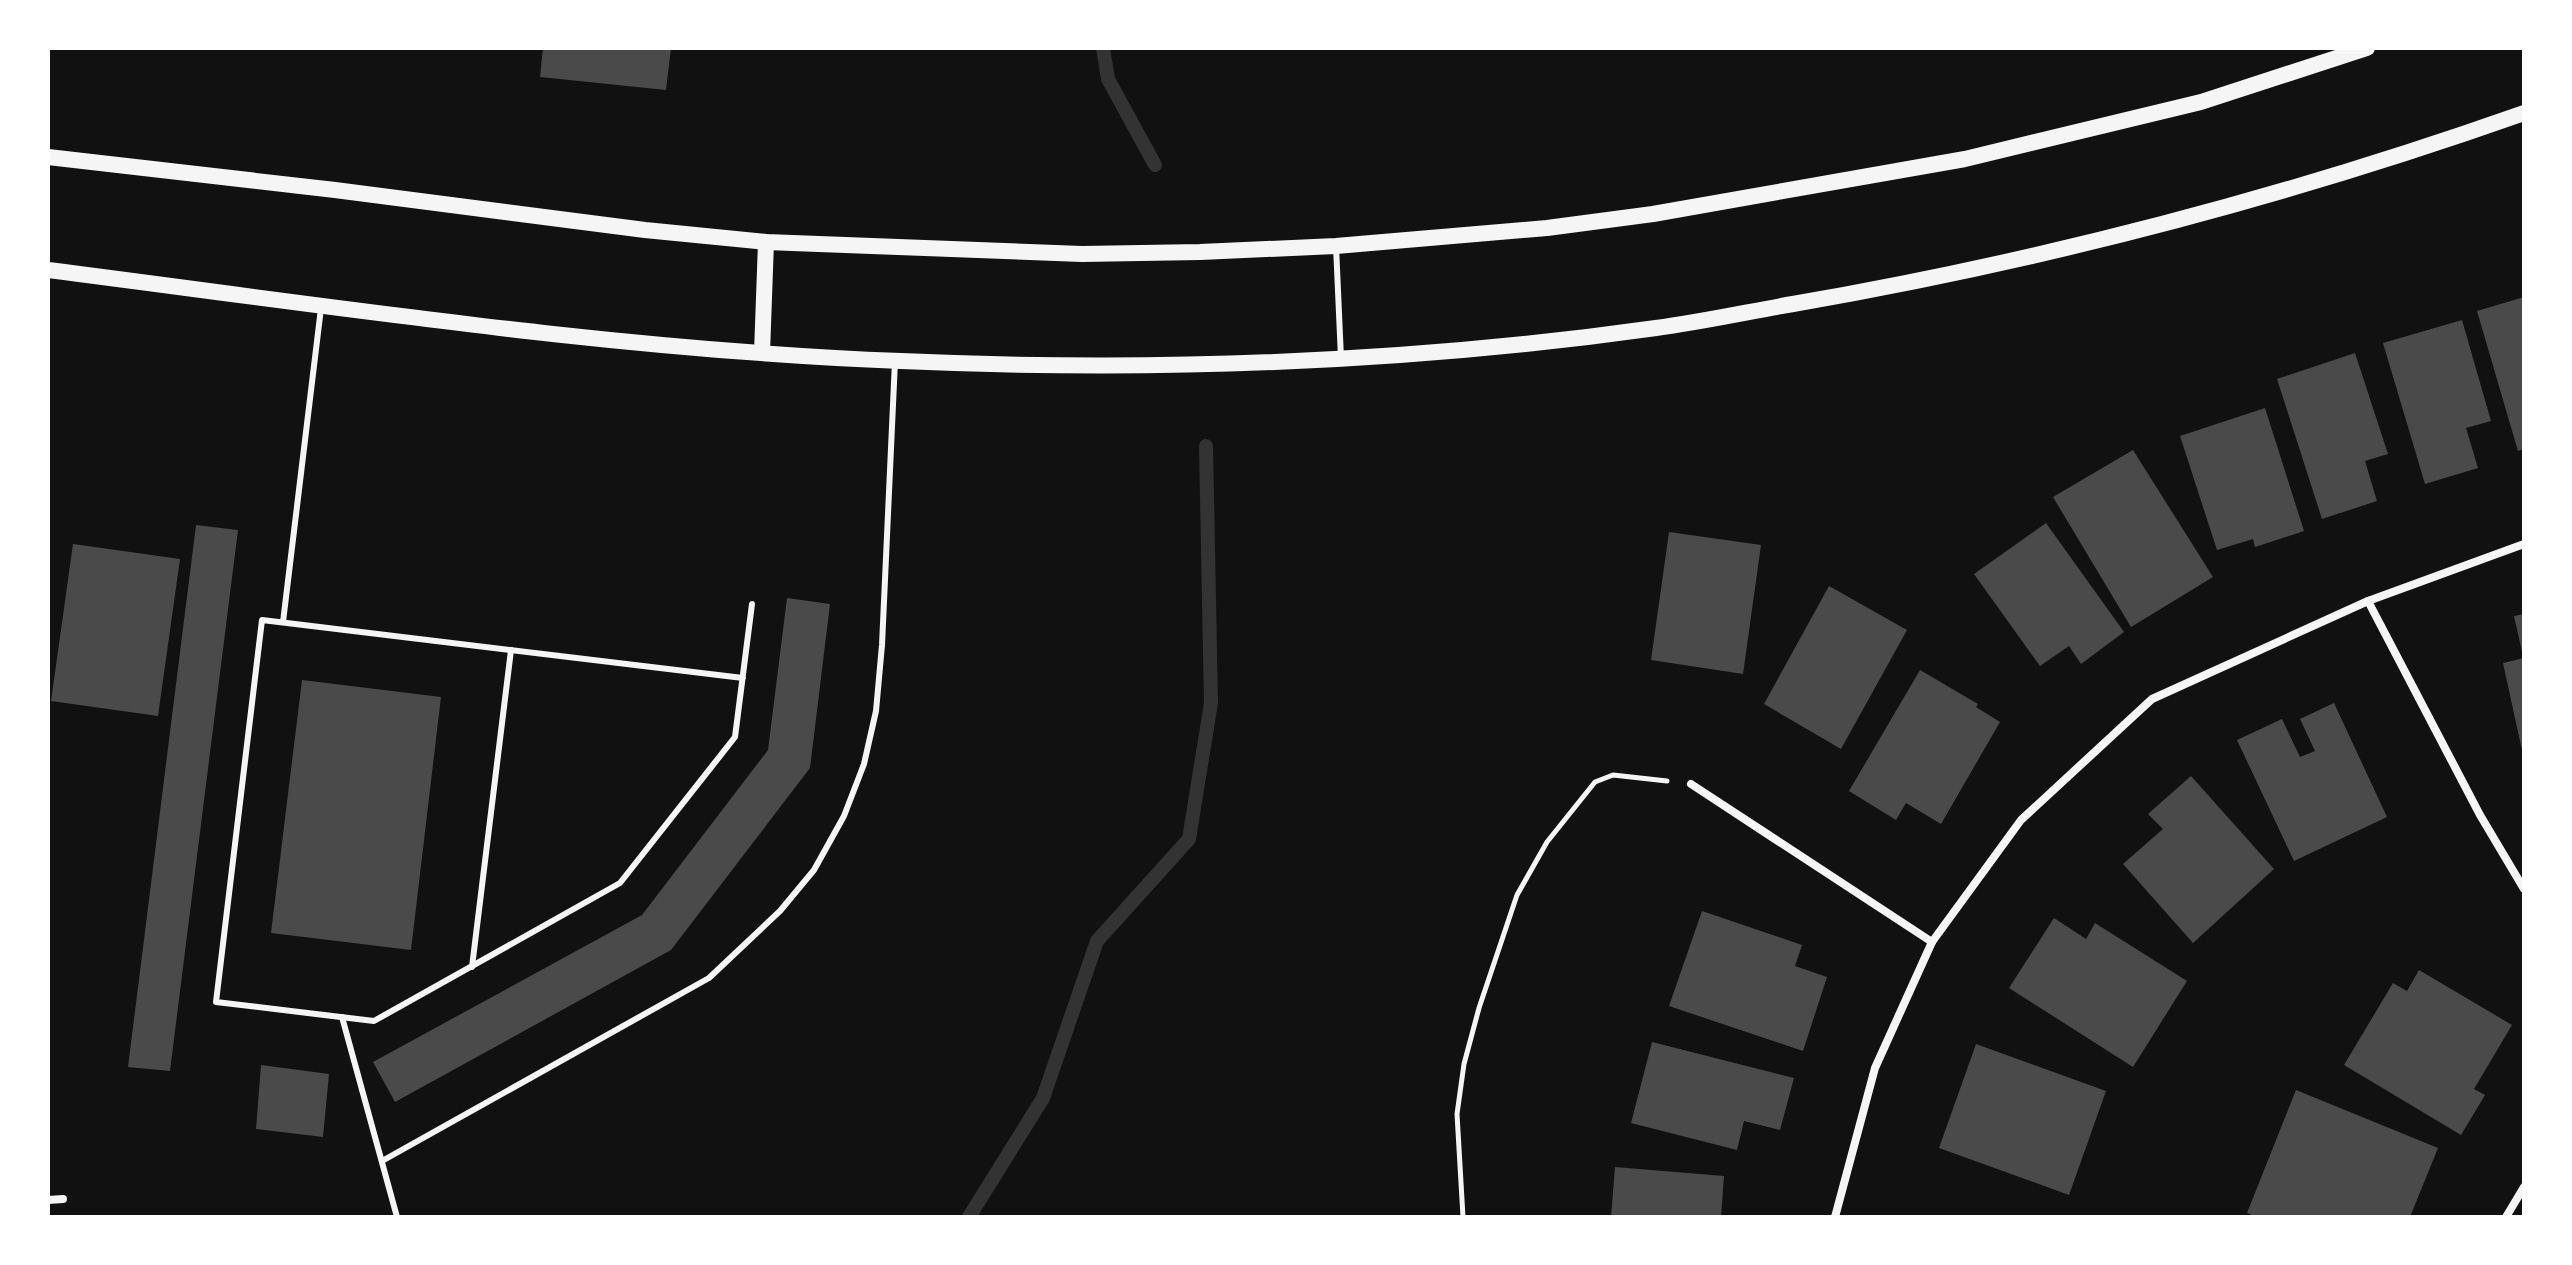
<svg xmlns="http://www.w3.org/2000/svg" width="2572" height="1265" font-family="'Archivo Narrow',sans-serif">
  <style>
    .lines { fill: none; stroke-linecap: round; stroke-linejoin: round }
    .stream { stroke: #333; stroke-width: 14 }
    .building { fill: #4a4a4a }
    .path { stroke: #f5f5f5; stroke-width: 5 }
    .service { stroke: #f5f5f5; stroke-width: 6 }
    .minor { stroke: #f5f5f5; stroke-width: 8 }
    .secondary { stroke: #f5f5f5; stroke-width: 16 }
  </style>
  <rect width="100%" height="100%" fill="#111"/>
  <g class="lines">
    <!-- stream -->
    <g class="stream">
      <path d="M1103 48 1108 79 1155 165"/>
      <path d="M969 1217 1043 1098 1097 941 1189 839 1211 703 1206 446"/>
    </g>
  </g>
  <!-- building -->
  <g class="building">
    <path d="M543 48H671L666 90 540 77Z"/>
    <path d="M2524 297V449L2518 451 2477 311Z"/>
    <path d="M2462 320 2491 421 2466 428 2478 468 2425 484 2383 343Z"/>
    <path d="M2355 353 2388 454 2365 461 2377 501 2322 519 2277 379Z"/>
    <path d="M2265 408 2304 531 2255 547 2253 539 2217 550 2180 436Z"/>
    <path d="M2133 450 2213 577 2131 627 2053 497Z"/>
    <path d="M2046 523 2124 632 2081 664 2069 646 2040 666 1974 574Z"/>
    <path d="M196 525 238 530 170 1071 128 1067Z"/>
    <path d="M1669 532 1761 545 1743 674 1651 660Z"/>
    <path d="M73 544 180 559 158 716 51 701Z"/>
    <path d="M1829 586 1907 630 1841 749 1764 704Z"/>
    <path d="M787 598 830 604 810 768 671 950 395 1102 373 1062 642 915 768 750Z"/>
    <path d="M2524 614V656H2523L2514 616Z"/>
    <path d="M2524 658V754L2523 755 2503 663Z"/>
    <path d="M1920 670 1978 704 1976 707 2000 722 1941 824 1906 803 1896 820 1849 791Z"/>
    <path d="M302 680 441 697 411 950 271 933Z"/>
    <path d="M2334 703 2387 817 2294 861 2237 740 2282 719 2300 757 2315 751 2300 719Z"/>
    <path d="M2191 776 2274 869 2193 943 2123 864 2163 829 2148 814Z"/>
    <path d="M1702 911 1802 945 1795 966 1827 977 1803 1051 1669 1006Z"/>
    <path d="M2054 918 2086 939 2095 923 2187 981 2133 1067 2009 988Z"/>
    <path d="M2419 970 2512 1025 2474 1089 2485 1095 2461 1135 2344 1065 2393 983 2407 991Z"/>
    <path d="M1652 1042 1794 1078 1780 1130 1744 1121 1737 1150 1631 1123Z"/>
    <path d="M1976 1044 2106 1091 2069 1195 1939 1148Z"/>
    <path d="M261 1065 329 1074 323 1137 256 1129Z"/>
    <path d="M2296 1090 2438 1148 2410 1217H2257L2247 1213Z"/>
    <path d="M1615 1167 1724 1176 1721 1217H1611Z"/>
  </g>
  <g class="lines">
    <!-- path -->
    <path class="path" d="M1463 1217 1457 1114 1464 1064 1479 1008 1517 895 1547 842 1595 782 1613 775 1667 781"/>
    <!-- service -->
    <g class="service">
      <path d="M1336 246 1341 358"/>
      <path d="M283 622 321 308"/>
      <path d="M743 678 262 620 216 1002 374 1021 620 883 735 737 752 604"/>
      <path d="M472 967 511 650"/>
      <path d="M342 1017 397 1217"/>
      <path d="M382 1161 709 978 780 911 814 870 844 816 864 764 876 711 882 645 895 361"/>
    </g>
    <!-- minor -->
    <g class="minor">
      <path d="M2368 601 2480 815 2524 889"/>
      <path d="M1691 784 1932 942"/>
      <path d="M48 1200 63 1199"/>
      <path d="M1835 1217 1875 1068 1932 942 2021 820 2152 699 2368 601 2524 544"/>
      <path d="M2506 1217 2524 1187"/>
    </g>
    <!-- secondary -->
    <g class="secondary">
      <path d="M48 157 335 190 645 230 766 242 1082 254 1200 252 1336 246 1547 228 1653 214 1965 159 2201 102 2367 48"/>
      <path d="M48 270C331 306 615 350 901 361 1152 372 1407 363 1656 328 1702 322 1747 312 1793 304 2042 261 2286 197 2524 113"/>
      <path d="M762 353 766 242"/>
    </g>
  </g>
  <!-- border -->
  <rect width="2572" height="1265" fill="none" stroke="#ffffff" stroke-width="100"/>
</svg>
